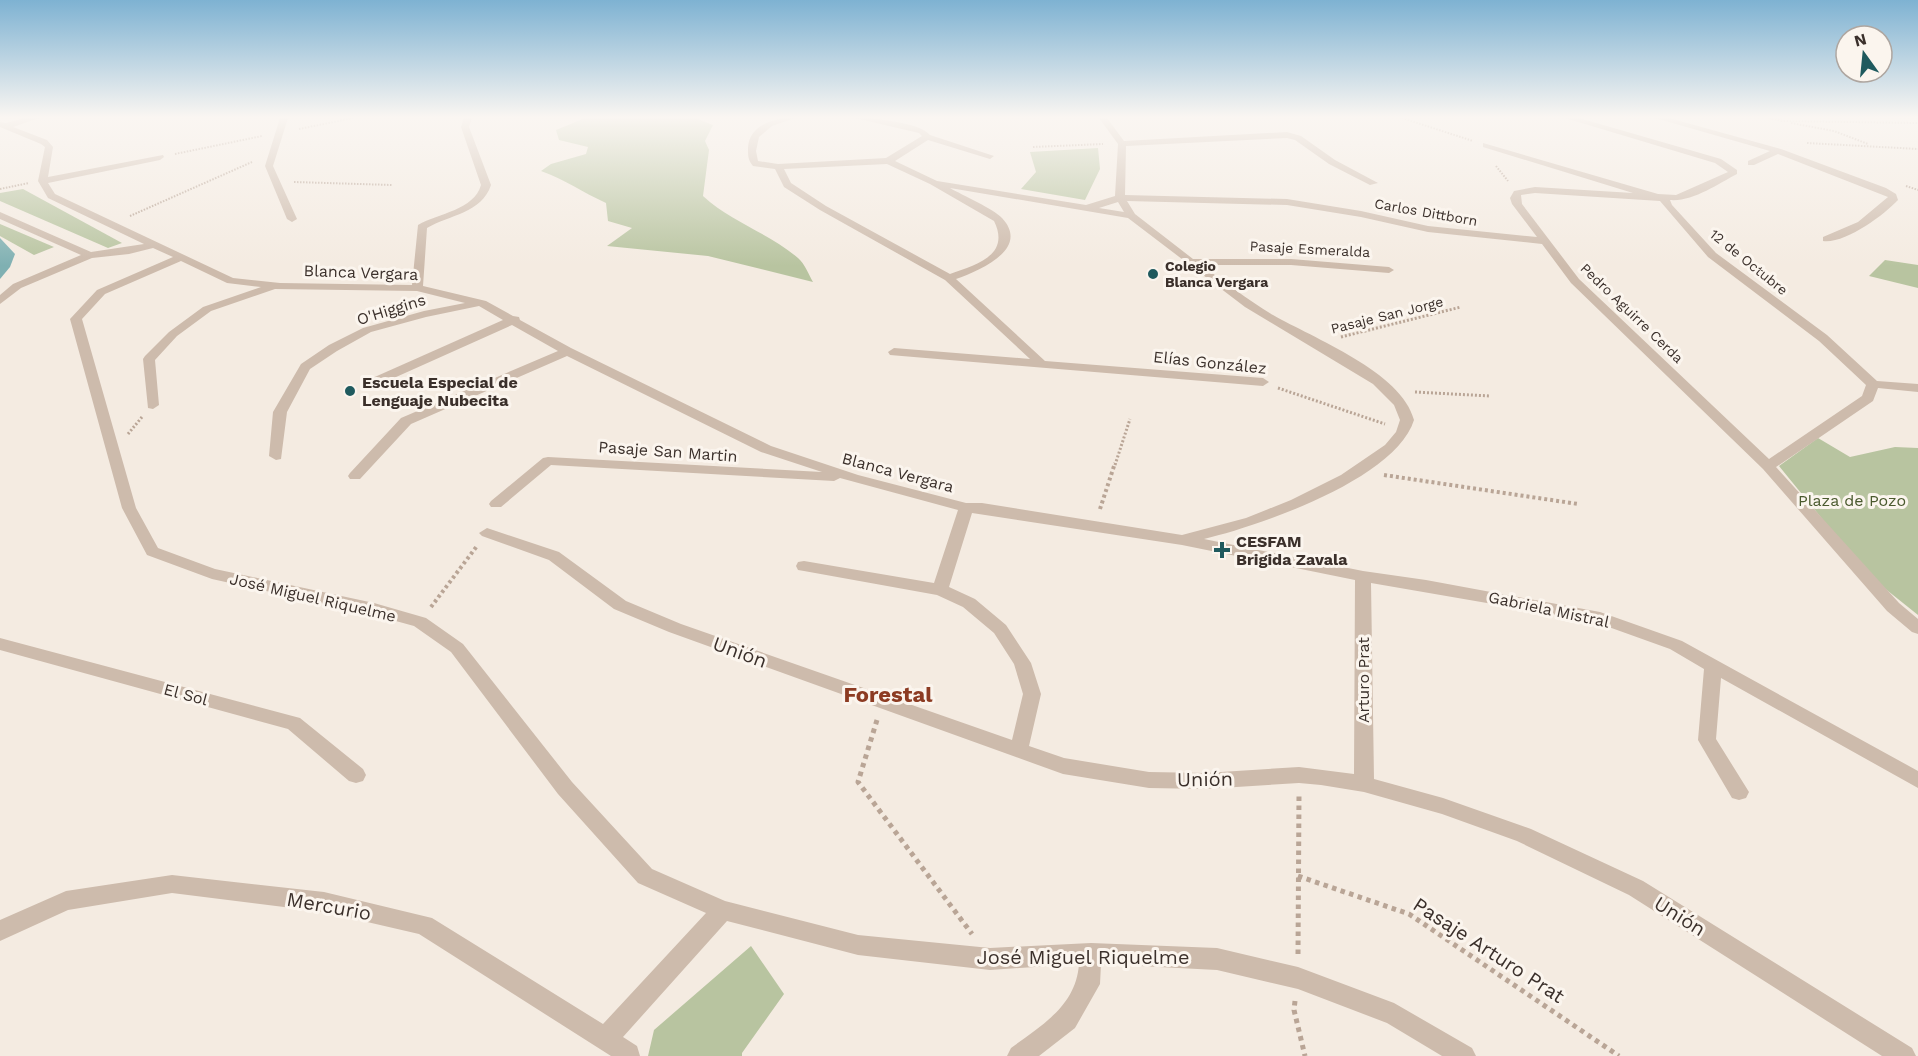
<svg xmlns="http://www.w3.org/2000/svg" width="1918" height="1056" font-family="'Work Sans',sans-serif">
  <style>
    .green { fill: #b8c4a0 }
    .water { fill: #7fb0b2 }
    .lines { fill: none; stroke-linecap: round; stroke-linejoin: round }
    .path-far3 { stroke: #b9a596; stroke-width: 2; stroke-dasharray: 1.5 1.5; stroke-linecap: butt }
    .path-far2 { stroke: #b9a596; stroke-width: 3; stroke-dasharray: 2 2; stroke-linecap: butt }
    .path-far1 { stroke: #b9a596; stroke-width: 4; stroke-dasharray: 3 3; stroke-linecap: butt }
    .path { stroke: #b9a596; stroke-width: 5; stroke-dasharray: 4.5 4.5; stroke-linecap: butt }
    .minor { fill: #cdbbac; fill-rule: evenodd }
    .poi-dot { fill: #1f5a5e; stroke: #fbf5ee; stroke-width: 2 }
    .labels { text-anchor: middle; stroke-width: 6; stroke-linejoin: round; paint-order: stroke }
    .far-street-label { font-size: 14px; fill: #3b302b; stroke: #fbf5ee }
    .far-poi-label { font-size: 14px; font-weight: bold; fill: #3b302b; stroke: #fbf5ee; text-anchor: start }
    .street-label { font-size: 16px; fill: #3b302b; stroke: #fbf5ee }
    .poi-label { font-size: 16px; font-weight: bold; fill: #3b302b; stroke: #fbf5ee; text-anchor: start }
    .park-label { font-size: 16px; fill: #4a5a2e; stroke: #fbf5ee }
    .near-street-label { font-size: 20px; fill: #3b302b; stroke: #fbf5ee }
    .district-label { font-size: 22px; font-weight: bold; fill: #8c3b22; stroke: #fbf5ee }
  </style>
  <rect width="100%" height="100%" fill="#f4ebe1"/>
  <!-- green -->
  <g class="green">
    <path d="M585 118H695L713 125 705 141 709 150 703 196C731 222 769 233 798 258 805 264 809 275 813 282L708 256 607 246 632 228 608 221 606 203C582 192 566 180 541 171L551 164 586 154 588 147 559 140 556 130Z"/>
    <path d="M1098 148 1100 169 1085 200 1021 189 1036 172 1030 152Z"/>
    <path d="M23 189 122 243 108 248 0 201V193Z"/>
    <path d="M0 224 54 247 34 255 0 236Z"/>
    <path d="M1885 260 1918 265V288L1869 276Z"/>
    <path d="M1818 438 1850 457 1895 447 1918 448V615L1868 575 1779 466Z"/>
    <path d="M751 946 784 994 742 1053V1056H648L654 1030Z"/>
  </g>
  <!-- water -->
  <path class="water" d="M0 238 15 254 10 267 0 279Z"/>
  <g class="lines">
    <!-- path-far3 -->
    <g class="path-far3">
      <path d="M1402 118 1473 141"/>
      <path d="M1769 118 1782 121 1918 123"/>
      <path d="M1791 123 1834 131 1868 144"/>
      <path d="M299 129 353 118"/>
      <path d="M1807 143 1918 149"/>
      <path d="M1033 147 1103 144"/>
      <path d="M175 154 262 136"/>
      <path d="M1496 166 1508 181"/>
      <path d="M294 182 392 185"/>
      <path d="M1906 186 1918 190"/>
      <path d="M0 189 29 183"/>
      <path d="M130 216 252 162"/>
    </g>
    <!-- path-far2 -->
    <g class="path-far2">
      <path d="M1341 337 1461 307"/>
      <path d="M1278 388 1385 424"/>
      <path d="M1415 392 1490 396"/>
      <path d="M128 434 142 417"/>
      <path d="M1115 465 1130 419"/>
    </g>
    <!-- path-far1 -->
    <g class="path-far1">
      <path d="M1384 475 1578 504"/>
      <path d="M1100 509 1115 463"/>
      <path d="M431 607 477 546"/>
    </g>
    <!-- path -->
    <g class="path">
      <path d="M877 720 858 782 972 934"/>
      <path d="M1298 876 1409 914 1619 1056"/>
      <path d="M1298 954 1299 794"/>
      <path d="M1295 1001 1294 1010 1305 1056"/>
    </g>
    <!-- minor -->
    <g class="minor">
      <path d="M25 118H39L13 127 47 140 53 147 48 177 163 155 164 157 160 160 48 183 55 194 233 278 280 283 412 285 418 225C439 213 474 210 481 185L461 127 464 118H472L469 127 491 185C482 213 449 215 427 228L423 286 486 301 513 316 519 317 520 320 571 348 771 446 858 475 966 503H982L1182 535 1246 518 1291 500 1341 475 1385 445 1396 432 1400 420 1394 405 1373 384 1245 307 1128 218 950 188C962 195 994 209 1002 218 1031 249 979 271 956 279L1045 361 1263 378 1269 382 1263 386 890 355 888 352 894 348 1030 359 945 280 820 210 784 187 775 169 753 166C748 160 748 156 748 148 749 124 775 118 795 118L772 126 759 137 756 151 758 161 778 164 886 158 922 136 919 133 855 118C873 118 919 122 930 135L994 156 990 159 928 140 895 161 937 181 1086 205 1115 196 1118 144 1099 118H1107L1124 141 1287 132 1301 136 1335 160 1378 183 1370 185 1329 164 1295 140 1287 138 1126 146 1125 195 1287 199 1361 211 1428 226 1537 237 1512 204 1510 198 1514 191 1535 187 1633 193 1483 147V143L1658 194 1676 195 1728 172 1715 163 1565 118H1579L1721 159 1737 170V174C1718 184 1692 202 1670 200L1672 205 1716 253 1827 335 1877 381 1918 384V392L1878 388 1873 401 1776 467 1899 603 1918 619V634L1912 632 1887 611 1763 469 1571 283 1542 244 1428 232 1361 217 1287 205 1127 201 1135 214 1193 259H1291L1389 267 1394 270 1389 273 1291 265H1201C1225 282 1248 300 1273 315 1313 338 1402 372 1414 420 1396 479 1259 526 1204 539L1363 571 1426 580 1600 612 1682 641 1918 771V788L1721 678 1716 739 1749 792 1746 798 1739 800 1732 798 1698 740 1704 669 1670 649 1592 621 1371 583 1374 779 1443 798 1531 829 1643 881 1912 1048 1916 1056H1882L1629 895 1517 841 1442 814 1364 792 1321 785 1299 783 1205 789 1149 788 1063 774 669 632 614 609 549 560 482 536 479 533 487 528 559 552 626 601 681 624 1012 740 1023 694 1014 664 994 633 963 607 937 595 804 571 798 570 796 566 798 562 804 561 934 583 958 510 840 478 834 481 551 465 501 507H491L489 504 491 501 543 458 548 457 822 472 761 452 567 356 411 424 360 479H350L348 476 350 473 401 418 558 351 512 325 376 386H368L366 383 368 380 503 320 479 306 426 317 371 332 337 351 310 369 287 412 281 459 276 460 269 456 273 412 301 364 329 345 363 328 424 311 465 303 417 291 275 289 211 311 177 336 155 360 159 405 153 409 148 408 143 359 145 356 169 332 203 307 261 287 227 283 181 261 105 294 82 319 136 508 158 548 215 569 374 603 426 618 463 644 572 782 652 869 725 901 858 935 990 948 1091 943 1217 948 1298 967 1394 1003 1472 1048 1476 1056H1442L1387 1023 1298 989 1217 970 1101 964 1100 984 1075 1028 1039 1056H1007L1011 1048C1042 1025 1076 1006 1079 964L990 970 858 955 727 921 623 1037 637 1046 640 1056H611L419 934 324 912 172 893 68 910 0 941V920L66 891 172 875 324 892 432 918 603 1024 706 913 638 883 558 794 451 652 414 626 374 615 212 579 147 555 122 508 70 319 97 290 173 257 153 248 129 254 92 258 21 288 0 304V295L13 284 81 255 0 219V212L91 252 144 244 48 198 38 181 45 147 41 144 0 127V122L6 123ZM887 164 930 184 994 221C1011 255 976 265 950 274L826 206 791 183 784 169ZM1535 193 1660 201 1708 257 1819 341 1866 385 1862 396 1769 459 1579 279 1522 204 1521 195ZM1118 202 1124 212 1099 208ZM972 513 1182 545 1355 580 1354 774 1299 767 1205 773 1149 772 1064 758 1029 746 1041 694 1031 663 1006 625 975 599 949 587Z"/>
      <path d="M280 118H288L273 166 297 219 292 222 287 219 265 166Z"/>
      <path d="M1655 118H1669L1781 149 1886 188 1896 194 1898 200C1884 215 1845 244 1823 241V237L1858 222 1888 197 1778 154 1754 165H1748V161L1770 151Z"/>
      <path d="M0 638 300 718 363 769 366 775 363 781 356 783 349 781 288 729 0 650Z"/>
    </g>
  </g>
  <!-- sky -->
  <linearGradient id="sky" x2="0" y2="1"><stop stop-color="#7eb2d2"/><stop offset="0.44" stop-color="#faf6f2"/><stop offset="1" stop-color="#faf6f2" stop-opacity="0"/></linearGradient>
  <rect width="1918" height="266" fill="url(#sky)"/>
  <!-- markers -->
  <g class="poi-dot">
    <circle cx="1153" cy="274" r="6"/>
    <circle cx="350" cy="391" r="6"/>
    <path d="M1219 541h6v6h6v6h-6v6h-6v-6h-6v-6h6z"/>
  </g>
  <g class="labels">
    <!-- far-street labels -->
    <g class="far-street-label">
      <text transform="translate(1426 212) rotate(10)" y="5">Carlos Dittborn</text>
      <text transform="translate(1310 249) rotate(3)" y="5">Pasaje Esmeralda</text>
      <text transform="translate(1749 262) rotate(39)" y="5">12 de Octubre</text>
      <text transform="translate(1632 313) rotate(44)" y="5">Pedro Aguirre Cerda</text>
      <text transform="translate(1387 315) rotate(-14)" y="5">Pasaje San Jorge</text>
    </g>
    <!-- far-poi labels -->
    <g class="far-poi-label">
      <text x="1165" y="271">Colegio<tspan x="1165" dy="16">Blanca Vergara</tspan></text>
    </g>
    <!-- street labels -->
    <g class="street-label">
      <text transform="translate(361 272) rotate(2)" y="6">Blanca Vergara</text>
      <text transform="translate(391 309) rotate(-17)" y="6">O'Higgins</text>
      <text transform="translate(1210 362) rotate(6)" y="6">Elías González</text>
      <text transform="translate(668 451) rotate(4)" y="6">Pasaje San Martin</text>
      <text transform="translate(898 472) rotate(15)" y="6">Blanca Vergara</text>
      <text transform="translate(313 597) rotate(13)" y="6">José Miguel Riquelme</text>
      <text transform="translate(1549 609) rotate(12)" y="6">Gabriela Mistral</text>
      <text transform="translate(1363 680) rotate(-90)" y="6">Arturo Prat</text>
      <text transform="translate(186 694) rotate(15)" y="6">El Sol</text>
    </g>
    <!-- poi labels -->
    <g class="poi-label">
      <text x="362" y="388">Escuela Especial de<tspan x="362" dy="18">Lenguaje Nubecita</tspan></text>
      <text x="1236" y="547">CESFAM<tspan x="1236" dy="18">Brigida Zavala</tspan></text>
    </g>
    <!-- park labels -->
    <g class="park-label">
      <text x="1852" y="506">Plaza de Pozo</text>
    </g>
    <!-- near-street labels -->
    <g class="near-street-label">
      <text transform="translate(740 652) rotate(20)" y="7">Unión</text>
      <text transform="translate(1205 779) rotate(-1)" y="7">Unión</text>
      <text transform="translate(329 906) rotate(10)" y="7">Mercurio</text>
      <text transform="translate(1680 916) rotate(32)" y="7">Unión</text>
      <text transform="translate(1489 950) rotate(33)" y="7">Pasaje Arturo Prat</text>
      <text x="1083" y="964">José Miguel Riquelme</text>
    </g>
    <!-- district labels -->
    <g class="district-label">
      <text x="888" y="702">Forestal</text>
    </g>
  </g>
  <!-- north arrow -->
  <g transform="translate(1864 54) rotate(345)"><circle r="28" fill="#fbf5ee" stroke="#aea6a0" stroke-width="1.5"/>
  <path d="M0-4.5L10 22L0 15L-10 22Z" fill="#1f5a5e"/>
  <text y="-9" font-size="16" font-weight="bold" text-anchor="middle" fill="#3b302b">N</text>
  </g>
</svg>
